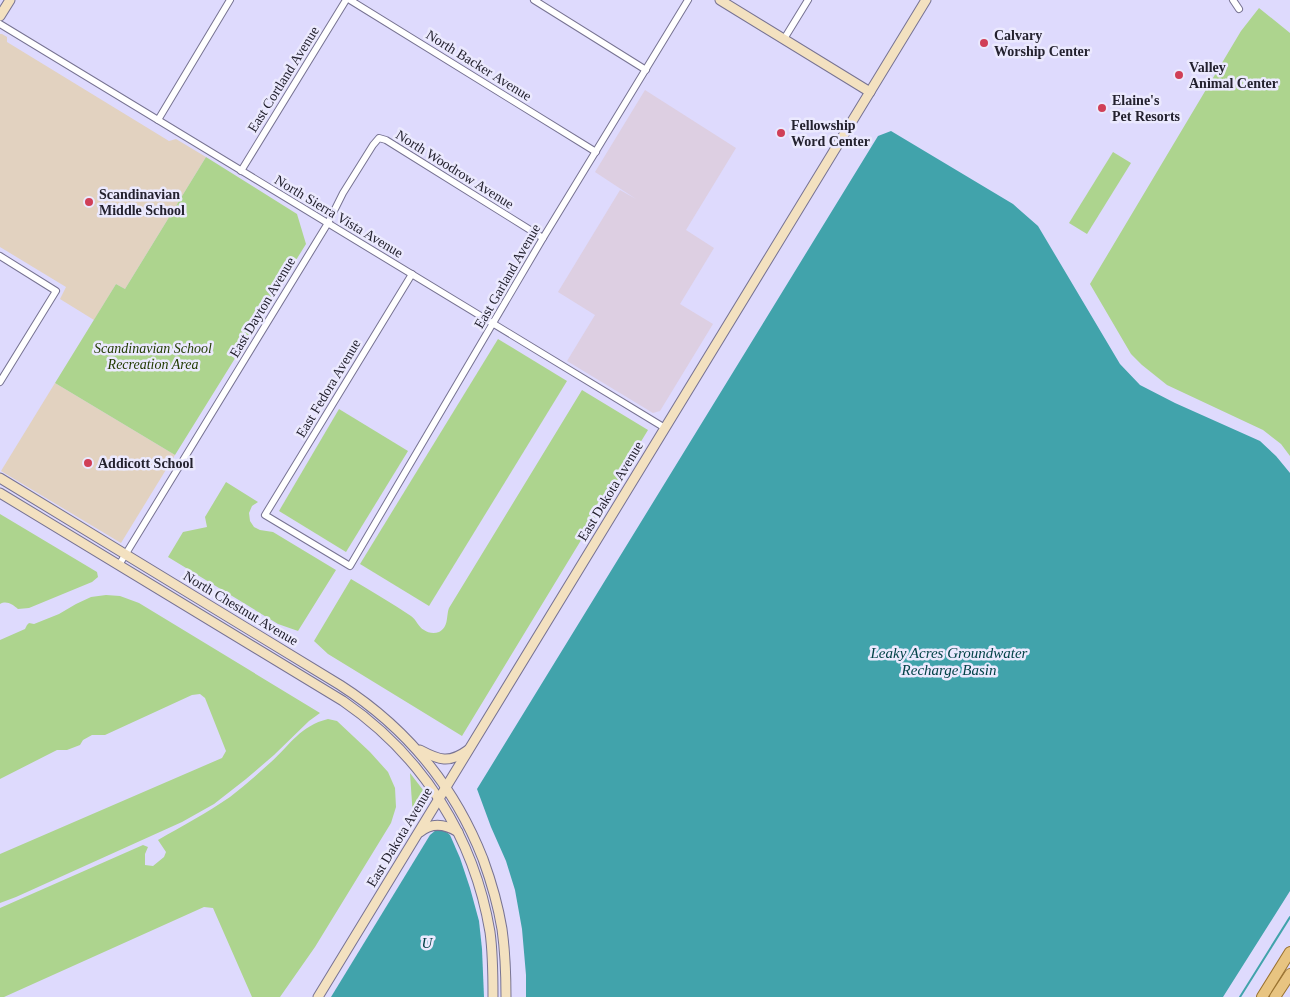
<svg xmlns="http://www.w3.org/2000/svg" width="1290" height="997" font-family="Georgia,serif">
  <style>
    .commercial { fill: #ddcfe2 }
    .education { fill: #e2d2c0 }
    .green { fill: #add48e }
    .water { fill: #41a3ab }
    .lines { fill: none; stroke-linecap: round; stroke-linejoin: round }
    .stream { stroke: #41a3ab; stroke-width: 2 }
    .street-casing { stroke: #777392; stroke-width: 8 }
    .secondary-casing { stroke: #777392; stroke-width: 11 }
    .primary-casing { stroke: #99712e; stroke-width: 12 }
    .street { stroke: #fff; stroke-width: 6 }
    .secondary { stroke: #f3e1c0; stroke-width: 9 }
    .primary { stroke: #e8c481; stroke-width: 10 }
    .poi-dot { fill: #d03f57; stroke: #ebe9fe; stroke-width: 2 }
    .labels { text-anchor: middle; stroke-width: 5; stroke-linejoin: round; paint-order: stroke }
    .poi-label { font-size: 14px; font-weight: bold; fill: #24222f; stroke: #ebe9fe; text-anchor: start }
    .street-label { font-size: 14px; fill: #24222f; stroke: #ebe9fe }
    .park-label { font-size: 14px; font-style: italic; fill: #243d04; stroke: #ebe9fe }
    .water-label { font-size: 15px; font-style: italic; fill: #034247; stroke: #ebe9fe }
  </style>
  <rect width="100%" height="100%" fill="#dedafd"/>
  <!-- commercial -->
  <path class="commercial" d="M645 90 736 148 686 230 714 248 680 304 713 324 660 411 653 413 567 361 595 315 558 292 620 190 636 199 595 172Z"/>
  <!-- education -->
  <g class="education">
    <path d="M0 34H2L7 37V42L169 141 176 139 206 157 125 289 116 284 94 320 60 299 66 287 0 247Z"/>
    <path d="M55 383 175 455 121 543 1 471Z"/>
  </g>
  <!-- green -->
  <g class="green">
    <path d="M1259 8 1290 33V456L1281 444 1263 430 1167 385 1142 365 1131 354 1090 284 1241 31Z"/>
    <path d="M1113 152 1131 163 1087 234 1069 223Z"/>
    <path d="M206 157 297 214 306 244 175 455 55 383 116 284 125 289Z"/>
    <path d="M498 339 567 381 429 606 360 564Z"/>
    <path d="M582 390 648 430 462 736 328 654 314 641 351 579C371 591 392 603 411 616 417 620 418 627 424 630 428 633 434 634 439 632 449 627 446 616 449 608Z"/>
    <path d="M339 409 408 451 346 552 279 511Z"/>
    <path d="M226 482 258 502 252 506 249 513 250 521 254 527 260 530 273 532 336 570 298 631 278 624 168 557 183 532 207 527 205 517Z"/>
    <path d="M0 514 97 572 98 577 92 582 29 608 18 609C13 605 7 600 0 604Z"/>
    <path d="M106 595 120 596 139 603 320 713 309 721 274 755 246 779 214 804 182 822 16 897 0 903V854L222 758 226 751 205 698 200 694 192 695 105 735H92L83 740 80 745 67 750H57L0 779V640L25 629 27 625 29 623 34 624 59 614 76 604 91 597Z"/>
    <path d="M328 719 337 721 370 752 388 772 395 788 396 807 391 823 315 947 280 997H252L213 908 204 907 4 997H0V908L143 845 148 847 145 854V865L153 866 164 857 166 852 158 840C182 826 207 813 230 797 244 786 258 774 271 762 291 744 300 726 328 719Z"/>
    <path d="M410 773 423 790V801L413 818Z"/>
  </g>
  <!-- water -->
  <g class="water">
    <path d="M891 131 1013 204 1038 226 1120 364 1140 385 1175 403 1260 441 1276 456 1290 473V891L1223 997H526V975L522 929 515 890 506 861 491 827 477 789 878 136Z"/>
    <path d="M436 830H444L450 835 460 858 470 888 479 921 482 949 484 997H331L430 835Z"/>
  </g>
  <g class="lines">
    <!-- stream -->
    <path class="stream" d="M1240 997 1290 917"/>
    <defs>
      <g id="street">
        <path d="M350 0 596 152"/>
        <path d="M534 0 646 70"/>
        <path d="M1233 0 1239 9"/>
        <path d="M0 24 665 428"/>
        <path d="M784 39 808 0"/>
        <path d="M158 120 230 0"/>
        <path d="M241 171 346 0"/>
        <path d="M0 256 56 291 0 382"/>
        <path d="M412 274 265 515 350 566 543 238 688 0"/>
        <path d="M119 565 328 223 343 193 373 145 379 138 386 140 543 238"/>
      </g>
      <g id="secondary">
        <path d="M720 0 870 92"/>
        <path d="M0 16 10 0"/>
        <path d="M0 478 340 685C407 728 454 785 483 859 491 881 498 905 502 929 505 951 506 974 506 997"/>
        <path d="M0 493 343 701C423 756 474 837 490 932 493 954 493 975 493 997"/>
        <path d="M420 750C439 760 449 764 468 750"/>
        <path d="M420 832C432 822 445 824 458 832"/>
        <path d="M318 997 926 0"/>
      </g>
      <g id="primary">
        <path d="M1262 997 1290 952"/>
        <path d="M1275 997 1290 974"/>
      </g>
    </defs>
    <!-- street casing -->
    <use href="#street" class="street-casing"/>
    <!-- secondary casing -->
    <use href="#secondary" class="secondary-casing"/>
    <!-- primary casing -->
    <use href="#primary" class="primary-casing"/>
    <!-- street -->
    <use href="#street" class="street"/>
    <!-- secondary -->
    <use href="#secondary" class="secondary"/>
    <!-- primary -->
    <use href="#primary" class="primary"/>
  </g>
  <!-- markers -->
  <g class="poi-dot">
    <circle cx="984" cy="43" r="5"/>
    <circle cx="1179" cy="75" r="5"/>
    <circle cx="1102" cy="108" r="5"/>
    <circle cx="781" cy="133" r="5"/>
    <circle cx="89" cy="202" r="5"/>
    <circle cx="88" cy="463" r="5"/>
  </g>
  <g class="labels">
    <!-- poi labels -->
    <g class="poi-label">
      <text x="994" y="40">Calvary<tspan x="994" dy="16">Worship Center</tspan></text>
      <text x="1189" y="72">Valley<tspan x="1189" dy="16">Animal Center</tspan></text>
      <text x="1112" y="105">Elaine's<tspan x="1112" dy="16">Pet Resorts</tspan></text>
      <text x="791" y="130">Fellowship<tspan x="791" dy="16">Word Center</tspan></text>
      <text x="99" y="199">Scandinavian<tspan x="99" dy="16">Middle School</tspan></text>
      <text x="98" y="468">Addicott School</text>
    </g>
    <!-- street labels -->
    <g class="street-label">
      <text transform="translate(479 65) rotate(32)" y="5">North Backer Avenue</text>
      <text transform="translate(283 79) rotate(-58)" y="5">East Cortland Avenue</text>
      <text transform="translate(455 169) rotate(32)" y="5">North Woodrow Avenue</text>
      <text transform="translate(339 216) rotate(31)" y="5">North Sierra Vista Avenue</text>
      <text transform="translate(507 276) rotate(-60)" y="5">East Garland Avenue</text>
      <text transform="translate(262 307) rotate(-59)" y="5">East Dayton Avenue</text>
      <text transform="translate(328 388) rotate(-59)" y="5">East Fedora Avenue</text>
      <text transform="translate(610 491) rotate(-59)" y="5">East Dakota Avenue</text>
      <text transform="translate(241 608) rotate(31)" y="5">North Chestnut Avenue</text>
      <text transform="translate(399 837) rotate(-59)" y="5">East Dakota Avenue</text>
    </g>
    <!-- park labels -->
    <g class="park-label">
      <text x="153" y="353">Scandinavian School<tspan x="153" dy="16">Recreation Area</tspan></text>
    </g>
    <!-- water labels -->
    <g class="water-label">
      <text x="949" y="658">Leaky Acres Groundwater<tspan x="949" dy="17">Recharge Basin</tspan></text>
      <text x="427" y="948">U</text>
    </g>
  </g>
</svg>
